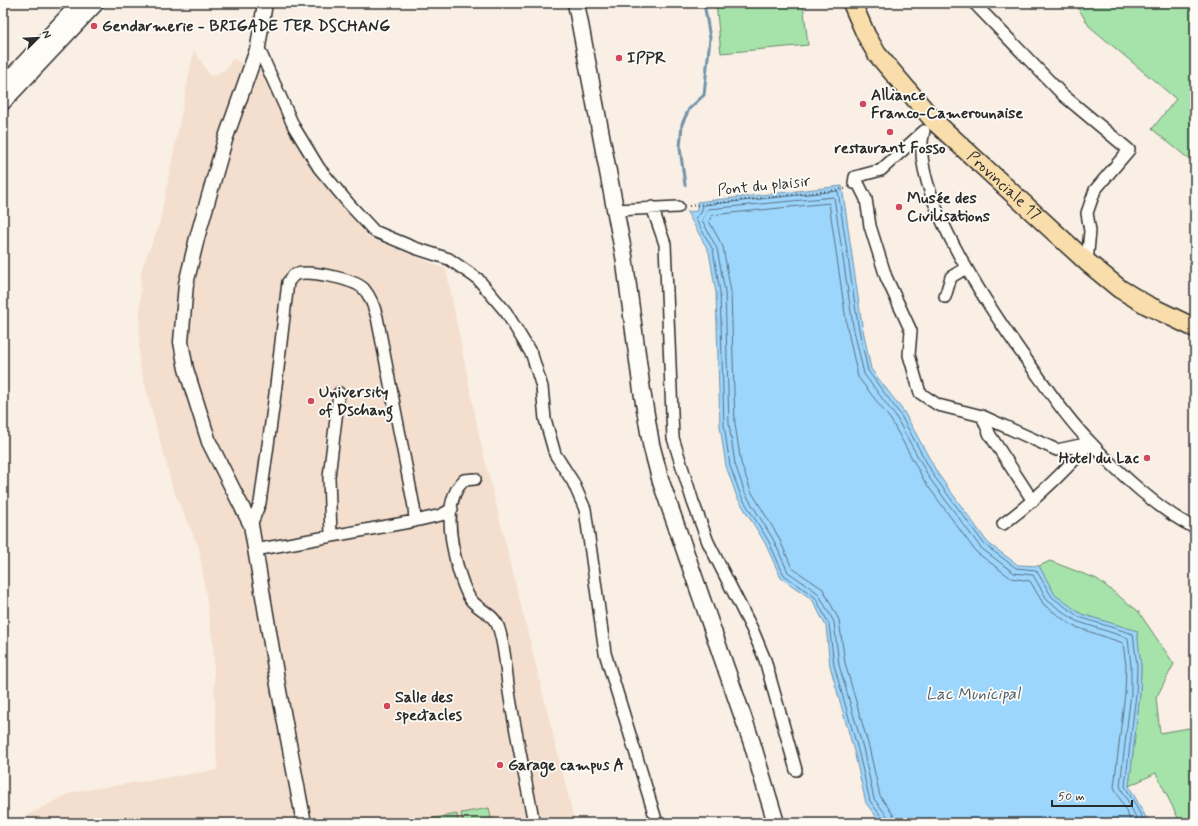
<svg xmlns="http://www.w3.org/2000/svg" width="1198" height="826" font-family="Mynerve,sans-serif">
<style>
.built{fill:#f4dfce}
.green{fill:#a5e3aa;stroke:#68876a}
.water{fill:#9dd6fd;stroke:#6f92a9}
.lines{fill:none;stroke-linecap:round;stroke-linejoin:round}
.shore{stroke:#596f7f;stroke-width:1}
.stream{stroke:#6f92a9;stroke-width:3}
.minor-casing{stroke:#2b2b2b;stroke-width:14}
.tertiary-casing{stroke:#2b2b2b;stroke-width:17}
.secondary-casing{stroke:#2b2b2b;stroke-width:19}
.primary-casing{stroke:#2b2b2b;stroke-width:21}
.path{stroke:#2b2b2b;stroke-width:2;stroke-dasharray:1 3;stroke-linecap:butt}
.minor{stroke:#fdfcf7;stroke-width:11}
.tertiary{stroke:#fdfcf7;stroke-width:14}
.secondary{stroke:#fdfcf7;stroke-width:16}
.primary{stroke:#f9deab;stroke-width:18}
.poi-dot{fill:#d1495b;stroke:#fdfcf7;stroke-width:1.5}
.labels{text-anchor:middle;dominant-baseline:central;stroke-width:3.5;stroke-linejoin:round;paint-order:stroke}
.poi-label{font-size:16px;font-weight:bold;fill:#2b2b2b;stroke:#fdfcf7;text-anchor:start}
.street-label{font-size:16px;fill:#2b2b2b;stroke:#fdfcf7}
.water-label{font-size:17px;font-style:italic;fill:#4d5e6a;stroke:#fdfcf7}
</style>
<rect width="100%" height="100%" fill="#f9efe4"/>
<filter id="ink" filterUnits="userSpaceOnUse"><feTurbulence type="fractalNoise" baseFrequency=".025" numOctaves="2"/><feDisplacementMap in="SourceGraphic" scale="8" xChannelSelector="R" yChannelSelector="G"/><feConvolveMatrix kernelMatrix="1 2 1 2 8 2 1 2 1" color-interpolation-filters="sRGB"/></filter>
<g filter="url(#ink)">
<path class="built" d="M194 50 211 77 228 68 232 59 264 72 292 134 316 173 368 237 446 269 480 440 575 823H12L73 792 217 770 213 643 199 548 173 489 139 363 141 271 159 225Z"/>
<path class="green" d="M716 3H803L808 45 721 53Z
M1075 3H1195V164L1152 129 1176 99 1089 26Z
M1050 561 1097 579 1138 611 1174 664 1156 698 1160 733 1195 727V823H1186L1179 820 1156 773 1129 786 1140 694 1141 666 1137 631 1081 614 1055 595 1039 566Z
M489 808 492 823H463L461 813Z
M457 814 458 823H430L429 819Z"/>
<path class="water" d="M842 186 862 325 871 369 904 412 938 474 988 543 1018 565 1039 566 1055 595 1081 614 1137 631 1141 666 1140 694 1129 786 1149 823H881L866 803 854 751 830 666 826 626 812 599 781 578 765 543 737 497 726 466 720 426 716 293 709 252 687 212 697 211V202Z"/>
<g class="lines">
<path class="shore" d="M884 823 883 819 870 801 858 750 834 665 829 624 815 597 784 575 769 542 741 496 730 466 724 425 720 292 713 250 695 218 701 213 703 205 838 191 858 325 868 371 900 414 934 476 985 545 1016 568 1036 570 1052 597 1079 617 1133 634 1137 666 1136 694 1125 786 1145 823
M889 823 888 817 874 799 863 748 839 665 834 622 818 593 788 572 773 539 745 493 735 464 729 424 725 292 717 249 702 220 708 209 834 197 853 326 864 374 896 417 930 479 981 548 1014 573 1033 575 1048 601 1076 621 1128 638 1131 666V693L1120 786 1139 823
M895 823 893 814 880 796 869 747 845 663 839 620 823 589 792 568 778 536 751 491 741 463 735 424 731 292 723 247 709 221 712 215 829 203 847 327 858 377 891 420 925 482 976 552 1011 578 1030 581 1044 605 1073 626 1123 643 1126 666 1125 693 1114 787 1132 823"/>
<path class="stream" d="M685 185 680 148 682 124 689 109 704 95 710 38 704 3"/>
<defs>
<path id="minor" d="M974 3 1063 95 1129 150 1095 190 1087 213 1090 231 1087 262
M258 47 294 127 319 168 349 204 374 231 415 248 449 259 478 279 506 312 532 355 542 387 545 419 555 454 573 482 585 509 605 653 657 823
M924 131C906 191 1000 324 1036 373 1053 397 1071 423 1092 444 1119 473 1160 511 1195 528
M855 177 866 199 870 226 886 277 911 331 909 355 920 393 938 405 982 416 990 435 1033 501
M854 183 855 177 881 170 924 131
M652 207 665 244 673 438 693 502 708 542 753 631 765 660 796 770
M616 210 678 207
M945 297 951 277 966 268
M982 416 1057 450 1090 443C1063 473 1036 500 1003 524
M475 479 464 480C442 501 451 545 459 572 462 581 465 592 471 600 480 611 495 614 499 629 506 651 506 676 510 698 517 740 526 782 534 823
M251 525 260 503 275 394 288 282C290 280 292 277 294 275 307 269 354 279 364 289 371 297 374 307 377 317L414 507 415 521
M331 535 329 477 339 393
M255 550 415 521 441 515 452 509"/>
<path id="tertiary" d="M265 3 258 47 225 140 197 238 186 284 181 342 186 369 209 442 251 525 279 691 304 823
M3 85 79 3
M3 103 97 3"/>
<path id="secondary" d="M576 3 624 256 642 391 651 444 661 482 752 743 776 823"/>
<g id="primary">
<path id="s1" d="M852 3 866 35 877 54 934 121 1087 262 1120 289 1147 305 1195 328"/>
</g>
</defs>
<use href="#minor" class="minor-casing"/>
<use href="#tertiary" class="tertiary-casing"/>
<use href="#secondary" class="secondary-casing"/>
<use href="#primary" class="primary-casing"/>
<path class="path" d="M689 206 845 189"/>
<use href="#minor" class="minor"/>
<use href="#tertiary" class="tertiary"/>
<use href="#secondary" class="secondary"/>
<use href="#primary" class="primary"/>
</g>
</g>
<g class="poi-dot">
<circle cx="94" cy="26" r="4"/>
<circle cx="619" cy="58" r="4"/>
<circle cx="863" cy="104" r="4"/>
<circle cx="890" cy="132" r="4"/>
<circle cx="899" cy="207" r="4"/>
<circle cx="311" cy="401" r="4"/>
<circle cx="1147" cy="458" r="4"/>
<circle cx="387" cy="706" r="4"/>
<circle cx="500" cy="765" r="4"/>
</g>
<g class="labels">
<g class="poi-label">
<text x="102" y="26">Gendarmerie - BRIGADE TER DSCHANG</text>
<text x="627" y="58">IPPR</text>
<text x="871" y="95">Alliance<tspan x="871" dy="18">Franco-Camerounaise</tspan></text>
<text x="890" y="148" text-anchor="middle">restaurant Fosso</text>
<text x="907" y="198">Musée des<tspan x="907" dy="18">Civilisations</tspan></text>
<text x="319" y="392">University<tspan x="319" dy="18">of Dschang</tspan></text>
<text x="1139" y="458" text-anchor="end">Hotel du Lac</text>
<text x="395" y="697">Salle des<tspan x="395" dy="18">spectacles</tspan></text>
<text x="508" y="765">Garage campus A</text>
</g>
<g class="street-label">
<text stroke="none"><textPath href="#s1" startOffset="240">Provinciale 17</textPath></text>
<text transform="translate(764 186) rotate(-6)">Pont du plaisir</text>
</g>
<g class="water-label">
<text x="973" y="694">Lac Municipal</text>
</g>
</g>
<rect width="1198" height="826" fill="none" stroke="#fdfcf7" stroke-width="16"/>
<rect x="8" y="8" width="1182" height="810" fill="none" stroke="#2b2b2b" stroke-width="1.5" filter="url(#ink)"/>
<g transform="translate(38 38) rotate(66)" stroke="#fdfcf7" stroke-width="3" paint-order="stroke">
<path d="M0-3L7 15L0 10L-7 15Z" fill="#2b2b2b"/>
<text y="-6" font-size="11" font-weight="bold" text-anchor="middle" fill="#2b2b2b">N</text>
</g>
<path d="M1052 800v6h80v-6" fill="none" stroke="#2b2b2b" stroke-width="2"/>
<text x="1058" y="800" font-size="12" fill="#2b2b2b" stroke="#fdfcf7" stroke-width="3" paint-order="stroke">50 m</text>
</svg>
